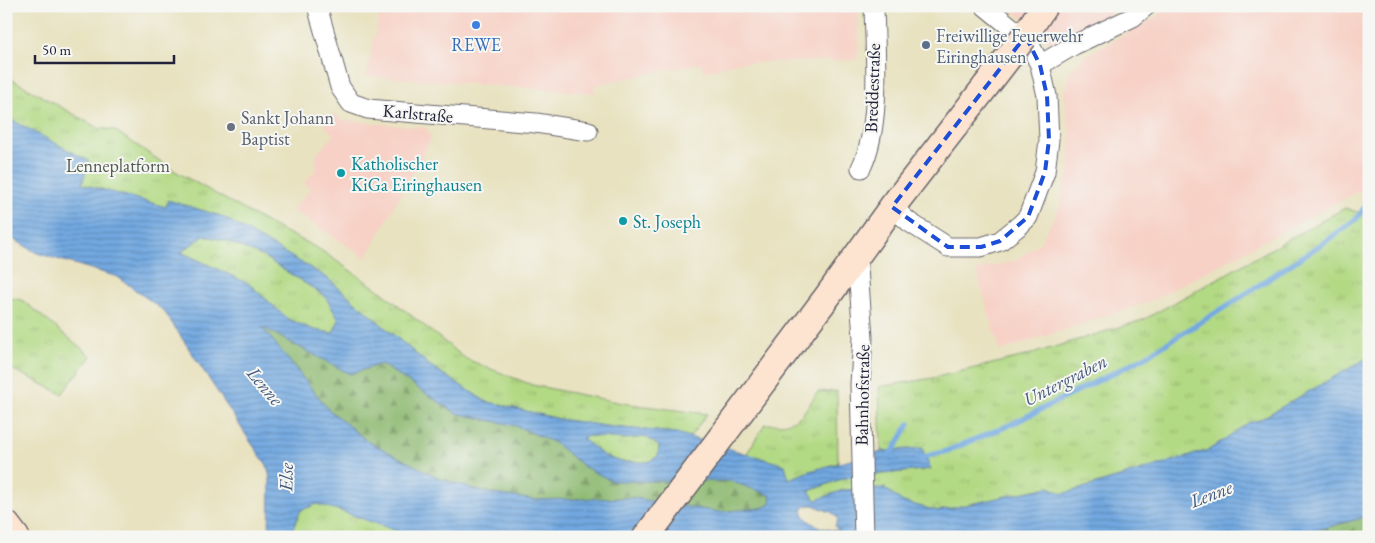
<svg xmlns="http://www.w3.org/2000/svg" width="1375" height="543" font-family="'EB Garamond',serif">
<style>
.built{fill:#f7d1c6}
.grass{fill:url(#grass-tufts);stroke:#6a7e5f}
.forest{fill:url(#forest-firs);stroke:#586e56}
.water{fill:url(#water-rules);stroke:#4a658e;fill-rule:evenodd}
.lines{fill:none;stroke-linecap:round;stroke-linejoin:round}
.stream{stroke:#72a8e0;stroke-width:5.5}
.street-casing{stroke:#67656a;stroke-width:21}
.secondary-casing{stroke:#67656a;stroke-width:29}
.street{stroke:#fff;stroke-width:19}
.secondary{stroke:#fde4d1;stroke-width:26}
.secondary-bridge-casing{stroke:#67656a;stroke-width:29;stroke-linecap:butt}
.secondary-bridge{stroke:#fde4d1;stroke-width:26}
.marked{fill:none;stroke:#1d4ed8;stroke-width:4;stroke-dasharray:10 6;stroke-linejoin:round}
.shop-dot{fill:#3f7fe0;stroke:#f6f6f2;stroke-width:2}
.service-dot{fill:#5c6f8a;stroke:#f6f6f2;stroke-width:2}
.worship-dot{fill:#6b7280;stroke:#f6f6f2;stroke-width:2}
.culture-dot{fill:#0f9aa8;stroke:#f6f6f2;stroke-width:2}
.labels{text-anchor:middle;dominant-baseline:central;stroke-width:4;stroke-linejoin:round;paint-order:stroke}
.service-label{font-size:18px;fill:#4e5e75;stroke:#f6f6f2;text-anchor:start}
.shop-label{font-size:18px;fill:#366cbe;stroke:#f6f6f2}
.street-label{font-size:18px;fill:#22223b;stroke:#f6f6f2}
.worship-label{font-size:18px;fill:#5b616d;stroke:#f6f6f2;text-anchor:start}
.culture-label{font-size:18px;fill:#0d838f;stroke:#f6f6f2;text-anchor:start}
.park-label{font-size:18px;fill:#4d5951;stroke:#f6f6f2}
.water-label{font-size:19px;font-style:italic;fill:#42587d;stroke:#f6f6f2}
</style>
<defs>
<pattern id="grass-tufts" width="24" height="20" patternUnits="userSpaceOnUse" patternTransform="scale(1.25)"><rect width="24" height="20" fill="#b2d983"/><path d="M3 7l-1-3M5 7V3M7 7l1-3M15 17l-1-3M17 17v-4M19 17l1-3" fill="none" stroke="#99ba72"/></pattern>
<pattern id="forest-firs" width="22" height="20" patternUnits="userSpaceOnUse" patternTransform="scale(1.25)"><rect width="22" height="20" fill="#8db971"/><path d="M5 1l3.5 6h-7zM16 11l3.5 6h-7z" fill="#73965e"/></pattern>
<pattern id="water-rules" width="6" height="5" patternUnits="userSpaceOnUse" patternTransform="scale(1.25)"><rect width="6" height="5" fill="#72a8e0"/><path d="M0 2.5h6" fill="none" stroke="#5d88b7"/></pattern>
</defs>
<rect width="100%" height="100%" fill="#f6f6f2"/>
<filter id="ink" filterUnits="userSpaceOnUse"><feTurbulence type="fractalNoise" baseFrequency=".02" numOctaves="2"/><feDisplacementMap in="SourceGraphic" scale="10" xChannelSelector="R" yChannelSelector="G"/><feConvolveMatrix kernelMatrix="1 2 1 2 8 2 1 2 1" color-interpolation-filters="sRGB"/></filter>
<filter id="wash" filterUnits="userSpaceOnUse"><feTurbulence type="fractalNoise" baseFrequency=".0096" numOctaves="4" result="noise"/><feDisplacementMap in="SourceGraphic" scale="20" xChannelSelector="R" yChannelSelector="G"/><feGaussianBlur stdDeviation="1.12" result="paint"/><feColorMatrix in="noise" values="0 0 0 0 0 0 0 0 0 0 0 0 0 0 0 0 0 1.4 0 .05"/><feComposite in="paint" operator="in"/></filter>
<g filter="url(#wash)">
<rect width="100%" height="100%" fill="#e8e2c0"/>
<path class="built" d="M381 6H858L859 50 856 60 735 63 704 72 701 63 594 85 595 93 366 76Z
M1008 6H1124L1051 45Z
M1170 6H1369V195L1359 191 1149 302 1000 351 976 270 1015 261 1041 242 1060 206 1070 167V133L1064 93 1071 70 1086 55 1153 19Z
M334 114 342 120 427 128 431 139 366 258 292 210 311 189 304 183 315 171 317 154 334 135 324 125 326 117Z"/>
<path class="grass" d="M6 76 98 128 114 130 175 171 271 225 319 249 383 293 466 359 532 385 622 403 707 414 690 437 676 433 612 427 559 419 485 401 429 365 326 277 221 216 168 201 166 207 82 184 89 161 6 117Z
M1345 208 1369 216V357L1259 420 1248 423 1209 450 1063 494 1049 487 938 511 903 502 884 488 843 490 816 501 809 491 844 478 930 469 922 448 881 451 879 387 933 378 1025 356 1143 320Z
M204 236 225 240 264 257 325 296 339 320 333 333 314 330 288 319 249 284 181 252Z
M11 298 22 300 91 356 62 394 6 366V301Z
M837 391 838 463 810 471 789 479 747 453 765 424C782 425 796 424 806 409 811 404 813 397 818 392Z
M589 436 623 439 646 437 659 446V456L648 462H622L604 456 582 438Z
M317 504 338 510 414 537H294L292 531 301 509Z"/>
<path class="forest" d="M261 326 350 374 381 364 456 413 517 426 555 443 583 466 612 481 730 480 771 495V504L762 508 719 512 633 498 534 500 487 493 441 479 367 441 328 409Z
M1369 516V537H1291Z"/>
<path class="water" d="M6 117 89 161 82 184 166 207 168 200 221 216 326 277 429 365 485 401 559 419 612 427 676 433 785 465 789 479 810 471 881 452 922 448 931 469 844 478 809 491 816 500 843 490 884 488 903 502 938 511 1049 487 1063 494 1209 450 1248 423 1259 420 1369 357V516L1291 537H414L338 510 317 504 301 510 292 531 294 537H269L270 478 267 465 252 444 164 311 118 277 37 253 6 235ZM204 236 225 240 264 257 325 296 339 320 333 333 314 330 288 319 249 284 181 252ZM262 327 350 374 381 364 456 413 517 426 555 443 583 466 612 481H730L770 495 771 504 762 508 719 512 633 498 534 500 487 493 441 479 367 441 328 409ZM589 436 623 439 646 437 659 446 658 456 648 462H622L604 456 582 438ZM813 505 833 513 838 519 835 526 839 531C824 529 808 526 802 511L805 506Z"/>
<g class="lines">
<path class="stream" d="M890 453 894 450 909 424
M920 458 947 451 1012 424 1143 358 1238 299 1332 237 1356 219 1369 202"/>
</g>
</g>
<g filter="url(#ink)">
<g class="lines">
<defs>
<path id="street" d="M317 6 340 87 351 103 368 109 536 123 588 131
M1040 65 1074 45 1133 17 1146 6
M861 168C882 125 875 54 874 6
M892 207 909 222 948 247H981L1000 241 1020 225 1028 217 1045 172 1049 140 1047 96 1040 65 1028 41 985 6
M857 254 863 338 860 384 864 537"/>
<path id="secondary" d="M1024 37 1044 6
M6 524 16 537
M646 537 827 297 892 207 986 86"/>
</defs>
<use href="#street" class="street-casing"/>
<use href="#secondary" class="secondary-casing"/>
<use href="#street" class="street"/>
<use href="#secondary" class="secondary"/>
<defs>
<path id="secondary-bridge" d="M986 86 1024 37"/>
</defs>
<use href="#secondary-bridge" class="secondary-bridge-casing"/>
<use href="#secondary-bridge" class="secondary-bridge"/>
</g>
</g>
<path class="marked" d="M1024 38 1028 41 1040 65 1047 96 1049 140 1045 172 1028 217 1000 241 981 247H948L892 207Z"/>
<circle class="shop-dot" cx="476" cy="25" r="5"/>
<circle class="service-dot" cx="926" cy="45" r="5"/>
<circle class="worship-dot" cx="231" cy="127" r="5"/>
<g class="culture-dot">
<circle cx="341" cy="173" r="5"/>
<circle cx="623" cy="221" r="5"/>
</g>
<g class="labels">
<g class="service-label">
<text x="936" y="35">Freiwillige Feuerwehr<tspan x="936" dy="21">Eiringhausen</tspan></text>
</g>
<g class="shop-label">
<text x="476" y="44">REWE</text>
</g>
<g class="street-label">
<text transform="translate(872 88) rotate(-88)">Breddestraße</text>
<text transform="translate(418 113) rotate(5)">Karlstraße</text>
<text transform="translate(862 395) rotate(-89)">Bahnhofstraße</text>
</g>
<g class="worship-label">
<text x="241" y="117">Sankt Johann<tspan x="241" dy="21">Baptist</tspan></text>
</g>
<g class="culture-label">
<text x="351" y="163">Katholischer<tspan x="351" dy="21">KiGa Eiringhausen</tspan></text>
<text x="633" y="221">St. Joseph</text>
</g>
<g class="park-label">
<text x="118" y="165">Lenneplatform</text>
</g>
<g class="water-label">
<text transform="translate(1065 380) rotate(-27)">Untergraben</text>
<text transform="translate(265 386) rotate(50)">Lenne</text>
<text transform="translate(286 477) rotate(-89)">Else</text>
<text transform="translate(1211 494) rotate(-21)">Lenne</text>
</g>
</g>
<rect width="1375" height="543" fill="none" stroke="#f6f6f2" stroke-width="25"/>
<path d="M35 55v8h139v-8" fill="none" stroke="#22223b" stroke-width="2.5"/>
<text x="42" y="55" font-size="15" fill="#22223b" stroke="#f6f6f2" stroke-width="4" paint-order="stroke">50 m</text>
</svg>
